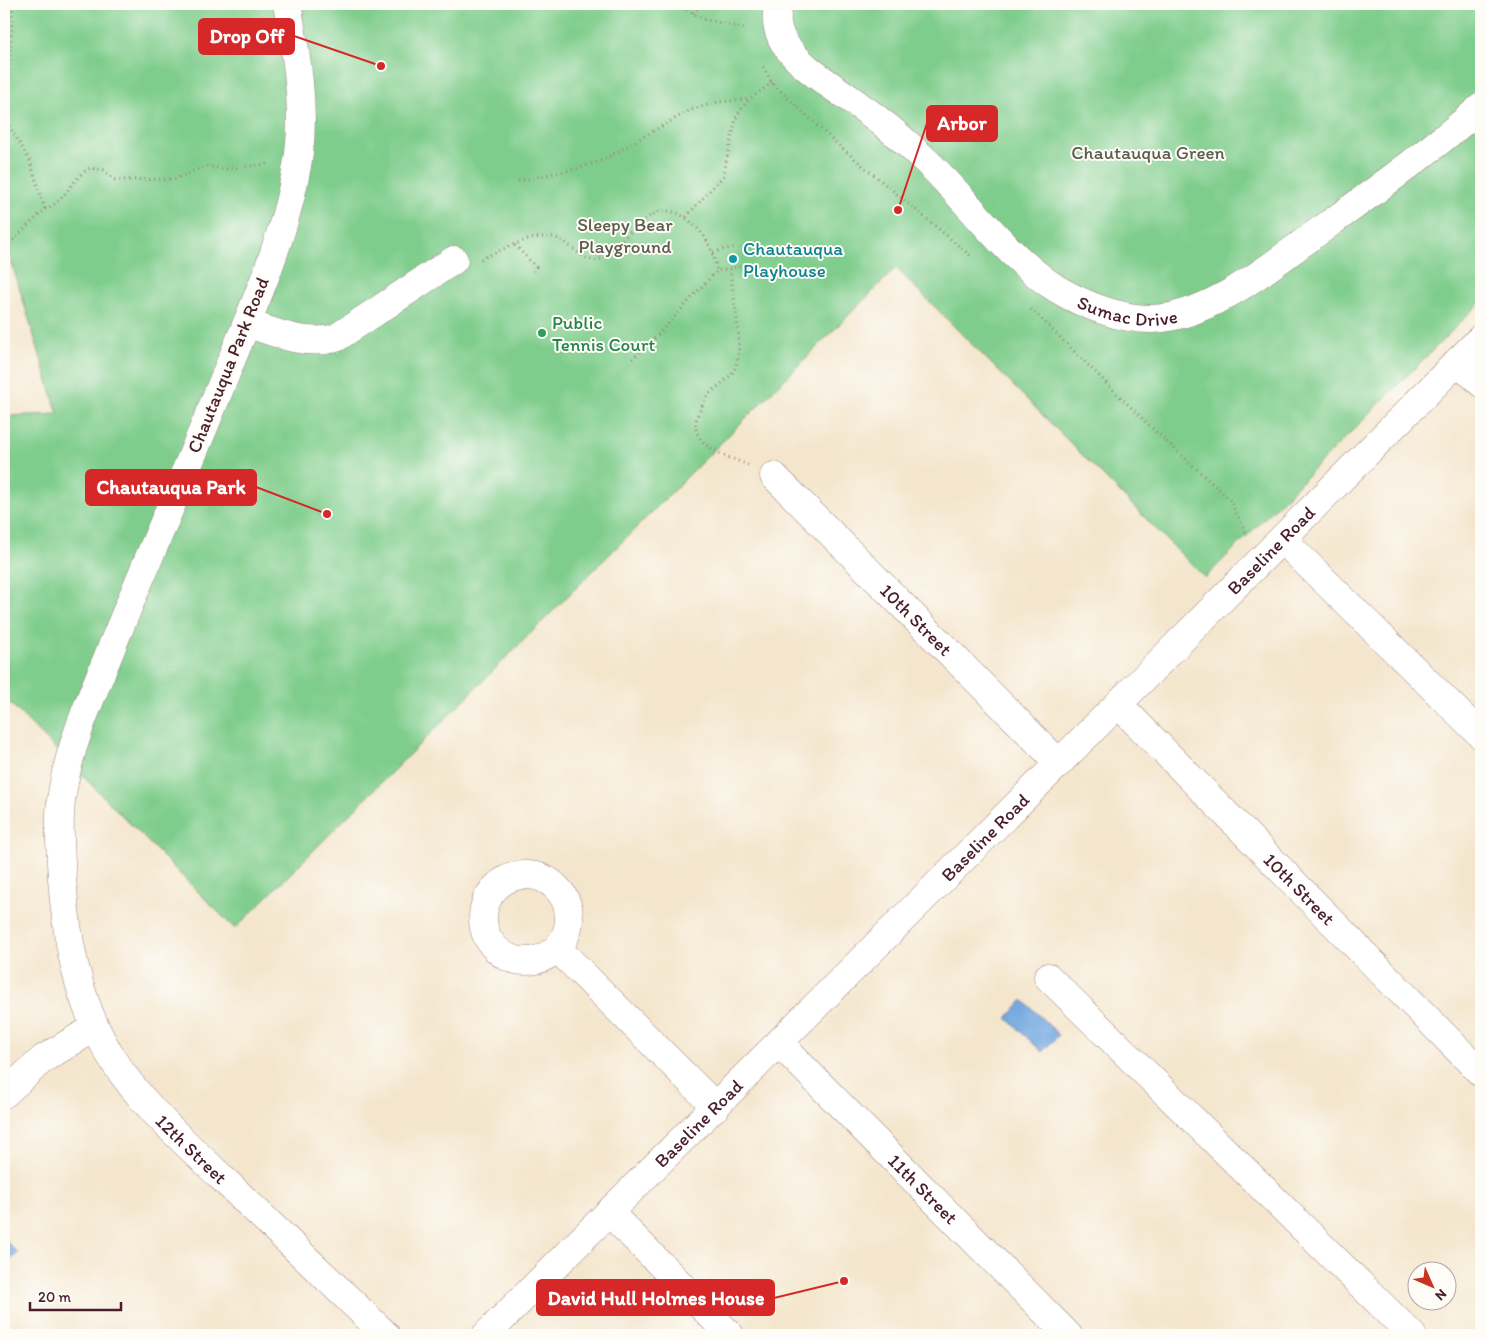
<svg xmlns="http://www.w3.org/2000/svg" width="1485" height="1339" font-family="Itim,sans-serif">
<style>
.green{fill:#7fcd8c;stroke:#64765c}
.water{fill:#72a8e0;stroke:#5e6486}
.lines{fill:none;stroke-linecap:round;stroke-linejoin:round}
.minor-casing{stroke:#9f827c;stroke-width:29}
.path{stroke:#9f827c;stroke-width:3;stroke-dasharray:1 4;stroke-linecap:butt}
.minor{stroke:#fff;stroke-width:28}
.culture-dot{fill:#0f9aa8;stroke:#fdfcf7;stroke-width:2}
.leisure-dot{fill:#2e9e5b;stroke:#fdfcf7;stroke-width:2}
.labels{text-anchor:middle;dominant-baseline:central;stroke-width:4;stroke-linejoin:round;paint-order:stroke}
.park-label{font-size:19px;fill:#5d5c4d;stroke:#fdfcf7}
.culture-label{font-size:19px;fill:#0d838f;stroke:#fdfcf7;text-anchor:start}
.street-label{font-size:19px;fill:#4a1f2b;stroke:#fdfcf7}
.leisure-label{font-size:19px;fill:#27864d;stroke:#fdfcf7;text-anchor:start}
.leader{fill:none;stroke:#d62828;stroke-width:2}
.callout-dot{fill:#d62828;stroke:#fdfcf7;stroke-width:2}
.callout{fill:#d62828;stroke:#d62828;stroke-width:2}
.callout-label{font-size:20px;text-anchor:middle;font-weight:bold;fill:#fff}
</style>
<rect width="100%" height="100%" fill="#fdfcf7"/>
<filter id="ink" filterUnits="userSpaceOnUse"><feTurbulence type="fractalNoise" baseFrequency=".02" numOctaves="2"/><feDisplacementMap in="SourceGraphic" scale="10" xChannelSelector="R" yChannelSelector="G"/><feConvolveMatrix kernelMatrix="1 2 1 2 8 2 1 2 1" color-interpolation-filters="sRGB"/></filter>
<filter id="wash" filterUnits="userSpaceOnUse"><feTurbulence type="fractalNoise" baseFrequency=".0096" numOctaves="4" result="noise"/><feDisplacementMap in="SourceGraphic" scale="20" xChannelSelector="R" yChannelSelector="G"/><feGaussianBlur stdDeviation="1.12" result="paint"/><feColorMatrix in="noise" values="0 0 0 0 0 0 0 0 0 0 0 0 0 0 0 0 0 1.4 0 .05"/><feComposite in="paint" operator="in"/></filter>
<g filter="url(#wash)">
<rect width="100%" height="100%" fill="#f4e6cd"/>
<path class="green" d="M4 4H1481V302L1205 578 896 268 235 929 4 697V416L58 414 4 238Z"/>
<path class="water" d="M1023 1000 1059 1035 1042 1052 1007 1018Z
M4 1239 18 1253 4 1267Z"/>
</g>
<g filter="url(#ink)">
<g class="lines">
<defs>
<g id="minor">
<path id="s1" d="M287 4C296 52 305 104 299 153 289 225 259 294 231 361 194 454 153 546 115 639 96 687 72 736 63 788 58 813 60 837 61 863 65 933 76 1003 115 1063 144 1107 186 1143 223 1179 277 1231 332 1283 386 1335"/>
<path id="s2" d="M780 4C773 17 778 35 787 47 805 71 833 86 857 104 880 120 903 139 924 159 969 201 1004 255 1057 289 1084 305 1119 319 1151 319 1211 318 1275 262 1322 229 1377 190 1430 151 1481 107"/>
<path d="M247 323C276 333 305 346 336 338L454 260"/>
<path d="M1458 361 1481 383"/>
<path id="s3" d="M774 476 1059 763"/>
<path d="M1282 539 1481 735"/>
<path id="s4" d="M1118 704 1481 1073"/>
<circle cx="526" cy="918" r="43"/>
<path d="M558 949 716 1107"/>
<path d="M1048 977 1412 1335"/>
<path id="s5" d="M779 1043 1068 1335"/>
<path d="M4 1094 43 1059 94 1028"/>
<path d="M609 1212 730 1335"/>
<path id="s6" d="M486 1335 1118 704 1481 338"/>
</g>
</defs>
<use href="#minor" class="minor-casing"/>
<path class="path" d="M678 4 703 19 747 29
M693 13 703 4
M763 67 772 83 837 144 971 256
M4 105 8 85 13 4
M4 117 30 161 45 209 4 249
M518 181 576 169 603 160 690 110 718 102 749 99
M45 209C65 203 71 178 90 168L104 170 114 180 175 179 205 166 223 169 267 164
M686 217 723 176 736 118 742 108 750 99 773 82
M515 245 536 267 533 271
M713 252 735 247
M481 259C502 250 528 235 552 237 569 239 582 264 599 260 626 245 651 191 687 219 706 233 712 248 717 271L743 266
M730 269C732 293 745 347 735 368 731 378 716 387 708 395 704 400 702 407 699 412 684 445 725 455 748 465
M1031 309 1151 427 1229 499 1246 532
M632 359C665 331 687 301 717 271"/>
<use href="#minor" class="minor"/>
</g>
</g>
<circle class="culture-dot" cx="733" cy="259" r="5"/>
<circle class="leisure-dot" cx="542" cy="333" r="5"/>
<g class="labels">
<g class="park-label">
<text x="1148" y="152">Chautauqua Green</text>
<text x="625" y="224">Sleepy Bear<tspan x="625" dy="22">Playground</tspan></text>
</g>
<g class="culture-label">
<text x="743" y="248">Chautauqua<tspan x="743" dy="22">Playhouse</tspan></text>
</g>
<g class="street-label">
<text stroke="none"><textPath href="#s2" startOffset="485">Sumac Drive</textPath></text>
<text transform="translate(228 365) rotate(-68)">Chautauqua Park Road</text>
<text stroke="none"><textPath href="#s6" startOffset="1110">Baseline Road</textPath></text>
<text stroke="none"><textPath href="#s3" startOffset="202">10th Street</textPath></text>
<text stroke="none"><textPath href="#s6" startOffset="705">Baseline Road</textPath></text>
<text stroke="none"><textPath href="#s4" startOffset="259">10th Street</textPath></text>
<text stroke="none"><textPath href="#s6" startOffset="300">Baseline Road</textPath></text>
<text stroke="none"><textPath href="#s1" startOffset="1229">12th Street</textPath></text>
<text stroke="none"><textPath href="#s5" startOffset="205">11th Street</textPath></text>
</g>
<g class="leisure-label">
<text x="552" y="322">Public<tspan x="552" dy="22">Tennis Court</tspan></text>
</g>
</g>
<path class="leader" d="M381 66L294 36M898 210L927 123M327 514L256 487M844 1281L774 1298"/>
<g class="callout-dot">
<circle cx="381" cy="66" r="5"/>
<circle cx="898" cy="210" r="5"/>
<circle cx="327" cy="514" r="5"/>
<circle cx="844" cy="1281" r="5"/>
</g>
<g class="callout">
<rect x="199" y="19" width="95" height="35" rx="5"/>
<rect x="927" y="106" width="70" height="35" rx="5"/>
<rect x="86" y="470" width="170" height="35" rx="5"/>
<rect x="537" y="1280" width="237" height="35" rx="5"/>
</g>
<g class="callout-label">
<text x="247" y="43">Drop Off</text>
<text x="962" y="130">Arbor</text>
<text x="171" y="494">Chautauqua Park</text>
<text x="656" y="1305">David Hull Holmes House</text>
</g>
<rect width="1485" height="1339" fill="none" stroke="#fdfcf7" stroke-width="20"/>
<g transform="translate(1432 1286) rotate(135)"><circle r="24" fill="#fdfcf7" stroke="#b5a4a5"/>
<path d="M0-4L9 19L0 12L-9 19Z" fill="#c8321e"/>
<text y="-8" font-size="14" font-weight="bold" text-anchor="middle" fill="#4a1f2b">N</text>
</g>
<path d="M30 1302v8h91v-8" fill="none" stroke="#4a1f2b" stroke-width="2.5"/>
<text x="38" y="1302" font-size="15" fill="#4a1f2b" stroke="#fdfcf7" stroke-width="4" paint-order="stroke">20 m</text>
</svg>
